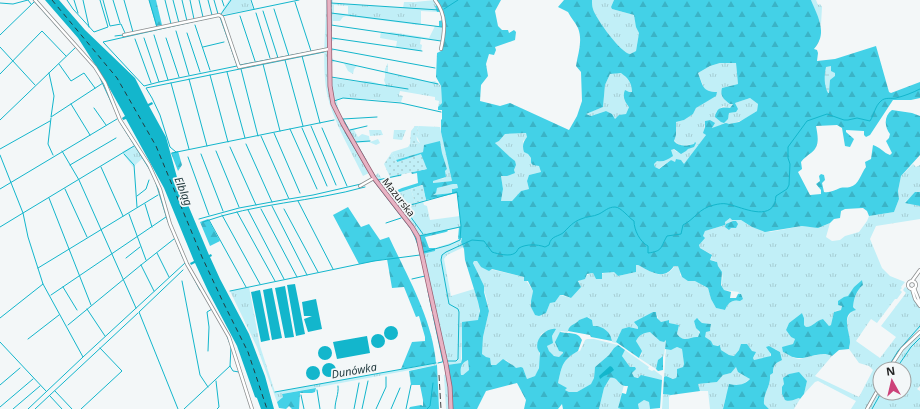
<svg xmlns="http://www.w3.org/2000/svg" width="920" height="409" font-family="'Noto Sans',sans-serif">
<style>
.grass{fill:url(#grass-tufts);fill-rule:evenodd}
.forest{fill:url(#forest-firs);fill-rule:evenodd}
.wetland{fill:url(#wetland-marsh)}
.garden{fill:url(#garden-dots)}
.water{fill:#13b6cc}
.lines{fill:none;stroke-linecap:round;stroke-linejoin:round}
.stream{stroke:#13b6cc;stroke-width:1}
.ferry{stroke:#243c40;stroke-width:1;stroke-dasharray:5 4;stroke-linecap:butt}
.minor-casing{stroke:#8b8e8f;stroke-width:4}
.major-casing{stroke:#996072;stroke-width:5}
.minor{stroke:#fff;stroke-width:2.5}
.major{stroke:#e8b3c4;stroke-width:3.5}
.rail{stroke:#414343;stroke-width:1;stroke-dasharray:6 3;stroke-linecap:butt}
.labels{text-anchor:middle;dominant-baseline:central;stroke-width:3.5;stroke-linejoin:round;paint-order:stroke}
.street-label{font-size:10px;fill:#212222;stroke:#f3f7f8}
.water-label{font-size:11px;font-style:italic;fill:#243c40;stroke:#f3f7f8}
</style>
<defs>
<pattern id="grass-tufts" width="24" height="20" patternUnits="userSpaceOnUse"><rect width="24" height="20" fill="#c1eff7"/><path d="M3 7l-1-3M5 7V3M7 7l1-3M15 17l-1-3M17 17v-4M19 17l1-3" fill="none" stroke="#a6cdd3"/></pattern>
<pattern id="forest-firs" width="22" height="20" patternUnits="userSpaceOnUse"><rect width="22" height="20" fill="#43d1e7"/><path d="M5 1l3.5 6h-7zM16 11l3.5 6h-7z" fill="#3ab3c6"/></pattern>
<pattern id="wetland-marsh" width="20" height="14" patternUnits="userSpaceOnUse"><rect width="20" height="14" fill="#c1eff7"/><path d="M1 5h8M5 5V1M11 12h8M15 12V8" fill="none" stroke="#a6cdd3"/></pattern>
<pattern id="garden-dots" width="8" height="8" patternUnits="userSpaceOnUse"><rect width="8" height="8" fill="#c1eff7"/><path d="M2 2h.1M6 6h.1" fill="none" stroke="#a6cdd3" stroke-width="1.8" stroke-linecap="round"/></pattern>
</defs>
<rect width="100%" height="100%" fill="#f3f7f8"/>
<path class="grass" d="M229 0H250L253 9 222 15V11Z
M326 0H328L330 94 369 173 363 176C352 153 334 122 328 98 321 70 326 29 326 0Z
M330 0H333V3L403 8 404 2H415L435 0 439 5 437 12 421 11V24L419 25 346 16 343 17 340 21H333V25H330ZM334 5 348 6V14L334 13Z
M592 0H614L611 7 612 9 634 15 637 27 639 33 636 51 630 54C621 53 596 19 593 9 592 6 592 3 592 0Z
M811 0H816L818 5 820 4 822 7 821 25Z
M435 26 442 27 443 41 421 38 420 44 422 45 421 51 396 47 397 41 380 38 381 32 386 33 391 32 429 38Z
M330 38 351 41 337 39 332 41V49L335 50 332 51V58L335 61 332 63V78L359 82C368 78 377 84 386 86L384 80 385 77V69L388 63V73L410 78 412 77 429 82 435 81 441 86 442 103 438 107 439 101 435 100V97L400 91 399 95 403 96 401 102 366 99V100L343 98 337 100C337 110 343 119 348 128L350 129 357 128V129L354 130 358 137 362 134 369 136 370 142 378 139 380 143 376 145 369 142 356 143 375 176 378 173 382 179 401 174V176L381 180 392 194 411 189 415 203 423 201 424 205 427 206 430 220 460 216 461 226 458 228 418 236 374 176 336 110 332 94Z
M344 63 357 66 354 69 353 74 348 71Z
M720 63H736L738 84 722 88 733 103 730 108 723 106 716 112 720 121 729 116V113L736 112 735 103 750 98 758 104 757 111C750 115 744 120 737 122 728 125 722 124 712 129L714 123 710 120 705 121 704 133 706 135 684 165 682 161 676 159 675 163 671 160 658 169 655 167 654 164C659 158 667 152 673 149L677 152 688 149 694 144C686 145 679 147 674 140L676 135V122L684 120 693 114 696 108 716 95 705 90 698 73 710 66Z
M621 72 631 83 633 92H629V107L626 114 615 119 606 111 591 116 585 114 603 107 605 85 610 74Z
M419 126 440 127 452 181 433 183 432 181 445 178V171L447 169 442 153 441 145H424L423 152 396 160 392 152 408 147 410 144 420 143 416 135 419 134 417 129Z
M369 130H381L383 135 370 136Z
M394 130H406L402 140 393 139Z
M526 133 528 137 523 141V148L531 158V163L539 166 541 172 529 175 527 181 529 189 521 191 512 201H501L503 189 501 176 514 170 516 165 495 143 499 141 505 134Z
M135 145 144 157 133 167 122 152Z
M913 164 916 167 920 165V192L915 193 905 202 920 206V219L876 226 870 239 882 268 890 276 905 282 901 287 902 288 900 290 902 292 897 299H895L877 323 871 319 856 341 880 358 896 337 881 326 906 293 903 290 905 287 911 290 915 300 920 308V328L903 347 888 369H880V384L866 409H851L856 401 818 381 815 382 804 394 807 381C799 372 801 372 789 374 781 385 776 408 799 398L800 399 794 409H769L764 404C763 393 771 387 770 375L773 373C773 366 776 362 782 359L780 352 775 349 770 352 771 357 754 360 753 358 755 355 739 350 734 356 729 355 721 350V346L713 345 704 337 706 332 711 329V324L702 323 699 319 694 321 700 335 698 337C690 336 685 344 677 334L679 325 668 323 669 320 661 322 659 321 656 312H653L636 325 638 327V329L629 327 622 333 616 343 612 342V338L593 326 592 320 588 317 579 320 577 323 569 327 568 332 561 331C557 338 558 343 559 351L563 352V353L559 357C552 356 549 353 547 346L553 341 552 336 554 333 545 332 541 334 537 346C542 357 541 366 535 376L527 379 523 368H516L506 360 496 365H491L482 354 483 337 489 311 486 296 473 262 474 261H477L481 267 524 277 533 291C531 301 531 306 535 315L546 313 550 303 560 295 571 298C576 286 579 276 593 273L596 279C602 273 606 271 614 272L618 276 636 272V265H638C651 272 666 282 675 265L679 266 681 271 680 275C687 282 688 278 696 281 700 282 704 286 708 288L711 299 716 308 725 310C728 303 732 299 740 301L741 294H738L739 292 724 290C719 284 724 280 722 274 721 270 717 266 716 261L710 260 712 257 711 254 700 248 699 245 705 231 725 225V222L730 218 732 220H741L752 227 770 232 802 226 812 227 823 226 830 223 826 237 832 241 840 240 845 236 859 232 867 221 869 216 894 212 899 199 898 191 901 176ZM862 280 863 285C856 291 854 298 853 307L855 308C839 324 852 331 849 349L859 363 869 366 873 370 859 397 815 376 832 356 826 353 799 359 794 358 786 353 790 345 793 344 795 339 791 337 786 330 789 323 802 313 804 318V325L806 327C813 327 816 320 823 319L829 326 832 325 835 311 841 310 842 306 841 304 846 297 851 294 854 287Z
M453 184H457L458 188H453L452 193 433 195 437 188Z
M462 237 461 242 464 247 447 255 444 259 451 296 474 289C477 299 481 309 479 320L462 334 461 363 447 365 423 254 435 251V248L454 242Z
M249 287 260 346 275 392 436 363 437 365 282 394 283 397 277 402 257 347 230 291Z
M650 332 666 339 664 356 660 358 656 369 639 358 642 354 636 341C639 335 643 333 650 332Z
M920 334V386L917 389 920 391V409H868L880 388V393H904V369H890L905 348Z
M587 339H594L618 345 614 348 609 355 595 367 594 378 592 384 577 392H569L565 390 566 388 558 383C561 369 564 354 580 351L585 340Z
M677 347 682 349 684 364 683 367 677 369V376L676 378 674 379 666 376 664 377 666 349 671 350Z
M625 350 649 367 648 369 652 371 654 370 662 376V380L634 377 632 373 635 367H630L622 356Z
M468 360 469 370 463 375H461C460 367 461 363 468 360Z
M736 367 750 379 726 396 723 409H710L708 391H700L698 384 717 382 723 375 731 373Z
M447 374 450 409H446L444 375Z
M610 378C616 377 620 382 624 385L618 408 621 409H599L604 388Z
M663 394 671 395 669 397V409H662Z
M644 400 649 402 650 409H639L638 404Z"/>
<path class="forest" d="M149 0H156L162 25 156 26Z
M435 0H501L495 11 498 26 502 30H508L509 33 514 30 516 32 515 40 495 47 496 50 494 55 489 54 486 64 488 76 481 85 480 101 500 106 510 103 569 130 577 116 582 101 581 72 576 66C578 53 583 41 578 28 575 22 571 18 568 12L558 7 564 0H592C592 3 592 6 593 9 596 19 621 53 630 54L636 51 639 33 636 27 634 15 612 9 611 7 614 0H811C818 17 828 33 814 49L817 50 818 53 817 61 835 59 876 46 889 92 891 93 920 82V98L911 100H893L870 135 866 137 864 135V131L846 130V132L854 139 850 147 845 146 842 128 837 125 816 126C818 137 820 146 811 153 807 156 804 158 801 162L802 169 798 172 810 195 821 194V190L816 184 820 181 819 176 821 174 824 175 825 180 822 183 824 192C830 193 835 190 840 188 843 187 847 188 850 187 859 185 861 173 866 167L865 162 871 159 873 145C880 147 884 153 890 155L892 153 886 141 889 138 890 134C884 126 884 116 892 110L912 113 920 116V155L901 176 898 191 899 199 894 212 869 216 867 211 863 208 845 209 841 211 840 218 834 219 830 223 818 228 802 226 765 232 752 227 741 220H732L730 218 725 222V225L705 231 703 236 705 238 699 245 700 248 712 255 710 260 717 262 718 266 722 272 721 285 724 290 731 292 730 298H736L738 294H741L743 299 740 301C732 299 728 303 725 310L716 308 711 299 708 288 695 281H688L682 277 678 266H674C664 281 651 272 638 265H636V272L618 276 614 272 602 273V279H596L593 273 587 274 585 279 578 281 581 287 571 298 563 295H560L555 302 550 303 546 313 539 316 535 315 531 307V301L533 291 528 281H524V277L492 269 489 271 481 267 477 261H474L473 263 484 286V292L489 311 483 337 482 354 486 357 490 358 491 365H496L503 359 514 366 516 368 521 367 523 368 527 379 535 376 539 368 540 353C531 343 545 327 556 329L552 336 553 343 547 346 549 351 554 356 559 357 563 353V352L559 351 555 342 560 332C568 334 578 331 582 340L578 351C562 360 562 366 558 383L567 388 565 390 569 392H577L591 384 594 378 595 367 609 355 614 348 618 345 625 350 622 356 630 367H635L636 369 632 373 634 377 638 378 641 375 662 380 660 408 650 409 649 402 644 400 638 404 639 409H621L618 408 622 393 626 394 628 386C626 386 624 386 622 385 617 382 617 377 610 378L604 388 599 409H563L562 404 558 409H524L526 400 517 383 486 391 477 409H452L447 365 461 363 462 359V322L478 320 480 311 478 302 465 260 464 249 461 242 462 238 458 239 459 227 461 226 457 193 426 200 422 185 394 194 391 193 402 188 418 183 417 173 412 174 411 172 427 169 397 162 396 160 423 152 424 145 440 141 442 153 447 169 445 171 446 177 433 181V183L452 181 441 132V120L442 119V110H438V107L442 103 441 86 436 77 437 53 441 51 444 36 442 27 439 26V21L443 20 442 12H437L435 6 438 5ZM720 63H736L738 84 722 88C720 96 723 99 730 104H733L730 108C722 107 717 107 715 117L721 122 724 123 728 119 729 113 736 112 738 109 735 103 750 98 758 104 757 111 739 122 729 124 726 123 712 128 715 123 710 120 705 121V127L703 133 706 135 684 164 681 160 676 159 675 162 671 160 659 169 655 167 654 164 657 161C664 162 667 160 673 156L671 150 674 149 681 154 686 151 688 149 694 147 696 143 695 142 694 144C687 146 679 147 674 141L676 135V122L684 120 693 114 696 108 716 96 717 92C702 92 703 85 698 73L710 66ZM621 73C628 78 632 83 632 92H629L625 90C622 97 625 102 629 107L626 114 619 115 615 119 612 114 606 111 591 116 586 114 603 107 605 85 610 74ZM526 133 527 137C523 142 522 146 524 152L528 154 531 158V163L533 165 539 166 541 172 529 175 527 181 529 189 521 191 512 201H501L503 189 501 176H507L515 173 514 170 516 165 515 161 510 157 495 143 499 141 505 134ZM453 184H457L458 188 452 189V193L433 195 436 193 437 188ZM468 360 469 370 463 375H461C460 368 461 363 468 360Z
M178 151 182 165 178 171 171 153Z
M915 192H920V206L905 203Z
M348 207 361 227 369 224 380 240 389 237C408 278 432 318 436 363L401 369 412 342 425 341V337L419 316 416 317 404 287 392 288 387 259 359 264 333 215Z
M208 219 220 241 210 246 200 222Z
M733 221H736L738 224 736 228H731L729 230 725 227 726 224Z
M447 230 448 231 446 232 425 237 429 248H435V251L423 254 418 236Z
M862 280 863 285C856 291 854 298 853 307L856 310C840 314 850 332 850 342 850 344 849 347 849 349L839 350 832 356C821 350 809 359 798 358 792 358 788 354 783 352L782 347 793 344 795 339 791 337 786 330 789 323 802 313 804 318V325L806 327C813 327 816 320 823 319L829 326 831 325 834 312 841 310 842 306 838 305V301L844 297 848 296 854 287Z
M653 312H656L657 318 661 322 669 320V323L679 325 677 334C685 344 690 336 698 337L700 332 696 328 694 321 697 318 702 323 711 324 710 331 706 332 705 337 711 341 713 345 718 346 720 345 721 350 729 355 734 356 739 350 741 344H747L752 351 756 352 753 358 754 360 771 356V354L766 347 769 346 780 352 782 360C775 363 773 366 773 373L770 375C771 387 763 393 764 404L769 409H723L729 384C738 386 744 385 750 379L738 372 736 367 731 373 723 375 717 382 698 384 700 391 671 395 663 394 664 377 666 376 673 379 676 378 677 376V369L683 367 684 364 682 349 677 347 671 350 665 349 666 340 664 342 660 341 650 332C643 333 639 335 636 341L642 351 639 358 616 342 622 329 629 327 638 329V327L634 322Z
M587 317 592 320 593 326C602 325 611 332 612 341L591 337 590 335 568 331C569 324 576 325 579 320Z
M663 356V370L658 371 656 369 658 360Z
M437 365 439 409H409L410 407 421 405 423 406V400L420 385H411L409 371Z
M799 372 807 381 804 394 800 399 799 398C793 400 790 402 785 400L782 394V387L784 384 783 378 789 374Z
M316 388 315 392 312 393H300L299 409H292L289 406 286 409 279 408 277 402 283 397 282 394Z"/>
<path class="wetland" d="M831 66V71L835 73V76L830 80 829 93H828C824 86 824 75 826 67Z"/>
<path class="garden" d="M415 126H419L417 129 419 134 417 135C416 139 417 141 420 143L410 144 411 131Z
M392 152 397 162 421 154 427 169 390 177 384 164Z
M423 185 426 200 415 203 411 189Z"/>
<path class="water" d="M45 0H59L85 30 135 78 148 104 152 102 153 104 149 106 166 137 178 181 209 255 211 254 212 256 210 257 220 279 249 334 265 376 274 409H261L257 398 255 397 237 346 208 291 195 263 191 265 190 263 194 261 164 188 126 119 123 120 122 118 125 116 103 77 78 38Z
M295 284 305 334 296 336 287 285Z
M285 286 294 337 285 338 275 288Z
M272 288 282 338 272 340 263 290Z
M260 290 270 340 261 342 251 292Z
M316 299 322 329 308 332 304 319 312 316H304L302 302Z
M384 333a7 7 0 1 1 14 0a7 7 0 1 1-14 0Z
M371 341a7 7 0 1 1 14 0a7 7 0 1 1-14 0Z
M367 336 370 353 337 359 333 342Z
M318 353a7 7 0 1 1 14 0a7 7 0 1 1-14 0Z
M322 370a7 7 0 1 1 14 0a7 7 0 1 1-14 0Z
M306 373a7 7 0 1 1 14 0a7 7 0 1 1-14 0Z
M610 366 612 367 614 370 609 374 604 376 600 379 599 376Z"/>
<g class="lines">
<path class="stream" d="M33 0 63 33
M67 0 73 9 94 32 108 27 100 0
M74 0 78 13
M83 0 89 27
M103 0 110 26 121 24 125 33
M113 0 120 23
M124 0 133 32
M149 0 157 27
M165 0 171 24
M173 0 179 23
M182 0 187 21
M190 0 194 19
M199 0 203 17
M208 0 212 15
M214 0 218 14
M222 0 224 6
M251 0 254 9
M295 2 311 51
M0 3 13 4 28 0 31 4
M331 3 439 10
M331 4V0
M331 7V5
M274 9 289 56
M444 9 458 0
M263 11 278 58
M256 13 270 58
M331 13 442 27
M221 14 231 0
M222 16 299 0
M240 16 255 61
M220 17 237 65
M195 25 210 70
M331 25 441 41
M176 31 189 75
M331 31V9
M187 33 200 72
M0 35 34 2
M154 35 168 80
M115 36 123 35
M144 38 159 82 237 66
M166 38 179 77
M332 38 422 51
M135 39 151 83
M0 47 35 85
M203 47 224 42
M332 49 435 68
M302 56 320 123
M285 60 303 126
M331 60 438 84
M59 64 71 81 84 73 95 88
M263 64 280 131
M240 65 324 49
M241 69 258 136
M227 72 245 138
M49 73 54 96 51 117 103 83
M0 74 42 31 66 56
M210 75 228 142
M331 77 408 89
M100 78 112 104
M189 79 207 146
M159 82 144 86 103 42 218 16
M171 83 189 149
M71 104 90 135
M94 108 106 125
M337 108 334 101 343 98 401 103 441 112
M51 118 48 144 53 155
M343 119 377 117
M343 119 348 128
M0 120 76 47
M121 124 150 170
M311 126 336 185
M302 128 327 186
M322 128 347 186
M290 129 317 189
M349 130 355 142 370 141
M350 130 367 126
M345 132 372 177
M274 133 300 193
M261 136 289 199 313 195 361 184
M356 143 366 160
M246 144 272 202
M230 147 256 205
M0 149 50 121
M62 151 79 180 136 308
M216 151 239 207
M176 152 170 147 160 115 152 98 146 88 324 52
M172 153 334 120
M124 154 134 165 137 207
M201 154 223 211
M0 155 23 213 0 227
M188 157 209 215
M70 165 116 138
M101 167 123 216
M372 171 375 176
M376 178 396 203
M155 180 167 219 183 258
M373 180 411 229 415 237 419 248
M378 180 401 175
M0 189 117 119
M65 189 87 237
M137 196 146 189 149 180
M49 198 91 305
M298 201 333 269
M145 204 152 227
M272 206 307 275
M400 208 457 192 461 226 460 240 449 245 424 252
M261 209 297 277
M284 209 318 272
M405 209 423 234
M248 210 284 279
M237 212 275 281
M129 214 146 260
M222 215 260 284
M199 219 239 208 288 199
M209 220 246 287
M203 222C255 203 312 202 365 187
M386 223 401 218
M419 236 460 227
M157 253 169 277
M126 258 140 247
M141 265 154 291
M38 268 158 195
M191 273 200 290
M412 279 425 276
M182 281 200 375 208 387
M63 287 77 310
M230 291 374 261 420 255
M428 291 432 311
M51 295 166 217
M87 309 105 336
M433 315 443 362
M0 318 43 284 28 237 23 213 134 146
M68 325 141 265 174 239
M227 336 230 344
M28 339 59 315
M0 342 46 391
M231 347 230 366 233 371 239 372
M208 351 209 327 207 312 212 309
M83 357 185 263
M447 361H456L458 359 459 312 458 309 449 304 441 260 442 255 446 252 472 240 484 241 492 252C498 254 510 257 515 253 517 252 517 250 519 248 526 244 537 244 545 247L549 245C551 235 559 237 564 232 570 226 573 222 581 219 587 216 593 217 599 214 605 211 608 207 615 207 621 207 629 218 634 221 634 230 640 242 648 246V253C663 251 660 248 667 236L681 234 683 225C695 219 699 208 714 205 718 204 723 203 727 204 739 206 765 220 774 205 776 202 775 199 776 196L787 189 789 185 790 164 788 158V147L807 121 827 114 844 120H848L857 118 870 121C874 115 875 106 881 101 885 97 891 99 896 98 904 96 912 93 920 89
M438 363 442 362
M887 369 898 351 920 326
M896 369 911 347 920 338
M216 381 219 407 217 409
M0 385 20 368
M317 390 320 409
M55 391 72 409
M275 392 436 363
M301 395 304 409
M50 396 62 409
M0 407 33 379
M13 409 40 386
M28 409 83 357 43 284
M35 409 138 313
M81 409 122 371 100 348
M178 409 139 312 183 270
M184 409 230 366
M335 409C335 400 339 394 338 386
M354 409 359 383
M362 409 368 381
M376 409 386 387V377
M391 409 400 388
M406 409 411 385
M427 409 430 406 433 383
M872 409 881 393"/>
<path class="ferry" d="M52 0 117 78 156 146 202 257 223 302 248 352 267 409"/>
<defs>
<path id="minor" d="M35 0 95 67 105 83 120 120 149 165 160 189 170 224 187 264 229 337 252 409
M435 0C447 15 445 31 441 49
M124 35 219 15 222 17 239 67 329 49
M360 186 374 178
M912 281 920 270
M908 285a4 4 0 1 1 8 0a4 4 0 1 1-8 0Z
M914 288 920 303
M912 289 915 299 920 306
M889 369 902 349 920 332
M867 409 880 386"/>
<path id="major" d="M329 0 330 86 333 104 343 124 374 178 412 227 418 237 446 364 450 387 451 409"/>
</defs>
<use href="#minor" class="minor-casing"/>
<use href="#major" class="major-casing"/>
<use href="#minor" class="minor"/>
<use href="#major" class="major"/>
<path class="rail" d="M439 375 441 409"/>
</g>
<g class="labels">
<g class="street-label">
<text transform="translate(399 197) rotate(52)">Mazurska</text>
</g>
<g class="water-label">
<text transform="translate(184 191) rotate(68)">Elbląg</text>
<text transform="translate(354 370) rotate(-10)">Dunówka</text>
</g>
</g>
<g transform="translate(892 381) rotate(352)"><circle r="19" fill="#f3f7f8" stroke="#9fa2a2"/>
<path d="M0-3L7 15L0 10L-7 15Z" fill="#cc4279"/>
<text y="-6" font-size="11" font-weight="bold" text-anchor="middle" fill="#212222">N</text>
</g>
</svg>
